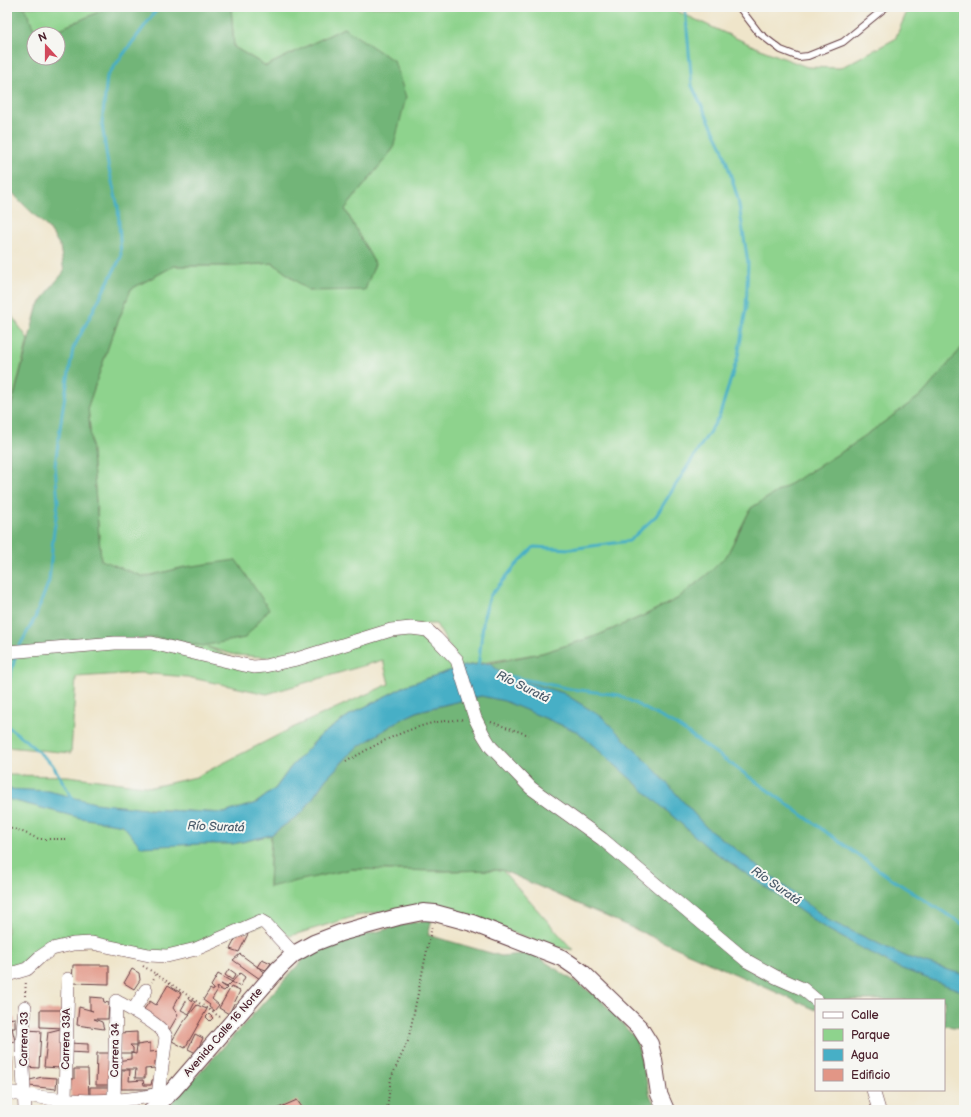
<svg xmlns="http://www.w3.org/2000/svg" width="971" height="1117" font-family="'Balsamiq Sans',sans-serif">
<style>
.green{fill:#8ed38d;stroke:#6c795c;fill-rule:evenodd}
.forest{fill:#72b578;stroke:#5e6a52;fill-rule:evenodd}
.water{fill:#47afc6;stroke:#486778}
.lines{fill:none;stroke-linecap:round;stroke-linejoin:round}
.stream{stroke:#47afc6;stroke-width:3}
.building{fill:#e29686}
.service-casing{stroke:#633d43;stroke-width:8}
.minor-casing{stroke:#633d43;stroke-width:14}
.tertiary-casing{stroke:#633d43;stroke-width:18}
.path{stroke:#633d43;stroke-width:2;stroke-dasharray:1 3;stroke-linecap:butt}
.service{stroke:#fff;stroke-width:6}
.minor{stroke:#fff;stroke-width:13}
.tertiary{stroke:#fff;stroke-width:16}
.labels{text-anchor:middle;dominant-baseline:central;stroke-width:4;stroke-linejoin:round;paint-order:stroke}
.street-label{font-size:11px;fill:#4a1f2b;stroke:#f6f6f2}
.water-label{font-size:12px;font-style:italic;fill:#495969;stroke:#f6f6f2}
</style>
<rect width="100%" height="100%" fill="#f6f6f2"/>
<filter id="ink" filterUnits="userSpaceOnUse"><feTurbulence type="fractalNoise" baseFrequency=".025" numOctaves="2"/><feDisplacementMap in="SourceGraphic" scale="8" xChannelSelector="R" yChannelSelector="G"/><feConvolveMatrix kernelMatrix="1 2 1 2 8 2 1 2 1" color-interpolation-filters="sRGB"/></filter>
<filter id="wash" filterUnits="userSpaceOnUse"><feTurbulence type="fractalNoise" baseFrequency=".012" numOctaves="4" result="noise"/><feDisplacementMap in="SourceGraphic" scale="16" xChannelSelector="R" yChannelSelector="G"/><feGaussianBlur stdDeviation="0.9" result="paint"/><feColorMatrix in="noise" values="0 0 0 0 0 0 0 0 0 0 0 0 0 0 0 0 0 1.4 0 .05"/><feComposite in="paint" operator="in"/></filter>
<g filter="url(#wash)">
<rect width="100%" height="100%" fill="#efe5ca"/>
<path class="green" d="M24 7H103L101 11 60 29H34Z
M231 7H668L760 49 807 67 840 68 895 39 909 7H964V345L923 394 848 448 751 508 727 555 710 572 677 599 645 615 596 636 542 653 464 666 407 685 351 714 321 735 290 768 275 789 256 803 224 813 147 809 238 843 271 835 269 886 352 869 440 871 502 870 573 950 546 945 450 909 428 904 356 916 290 936 266 924 166 956 72 942 7 975V775L68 776 152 787 196 777 290 729 389 684 383 660 267 694 187 677 140 673 76 677 71 753 7 747V657L156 637 202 646 185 567 144 577 101 560 88 406 111 339 131 289 174 266H236L273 263 309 291 375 264 345 209 393 149 344 28 266 66 234 47ZM408 624H436L455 656 410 626ZM207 647 235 655 294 659 266 663 235 659Z
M7 309 28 339 9 416V466L7 473Z"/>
<path class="forest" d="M7 7H24L34 29H60L101 11 103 7H231L234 47 266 66 344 28 394 61 406 97 393 149 345 209 375 264 365 290 309 291 273 263 236 266H174L131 289 111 339 88 406 101 560 144 577 185 567 236 560 269 609 245 638 202 646 156 637 7 656V473L9 466V416L37 308 52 286 64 272 60 246 49 229 18 199 7 186ZM34 34H58V58H34Z
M964 345V1028L944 1026V1000H816V1010L502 870 440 871 352 869 269 887 271 835 303 812 326 779 355 749 400 720 419 711 481 696 490 663 542 653 596 636 645 615 677 599 710 572 727 555 751 508 848 448 923 394Z
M432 919 428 935 501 956 532 953 598 997 636 1039 650 1095 657 1110H164L186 1088 309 953 345 940 410 923Z"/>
<path class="water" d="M490 663 503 675 563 693 602 717 656 771 705 826 830 921 907 957 964 975V992L894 966 825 928 706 846 578 732 504 701 481 696 419 711 400 720 355 749 326 779 303 812 271 835 233 844H200L141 847 123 825 80 818 7 799V789L49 791 95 803 146 809 224 813 256 803 275 789 290 768 321 735 351 714 407 685 464 666Z"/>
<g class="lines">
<path class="stream" d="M19 647 35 618 49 581 53 538 58 503 55 465 63 407 73 349 121 257 118 207 108 165 102 124 107 76 159 7
M478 668 484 616 490 596 515 566 534 547 570 549 629 541 656 516 719 417 738 356 746 309 748 263 738 199 722 147 692 86 685 7
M503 675 571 689 619 695 676 725 727 761 893 880 964 925
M7 688 16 654
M7 726 24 739 52 764 73 799"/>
</g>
<g id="blocks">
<path class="building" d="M239 932 248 934 239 952 230 949Z
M240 954 266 973 260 979 233 960Z
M262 959 271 963 266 970 257 967Z
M73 965H109V984L72 983Z
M132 969 139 973 140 980 134 989 124 983Z
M229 969 236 974 232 980 225 975Z
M240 973 245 977 240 987 232 982Z
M218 974 232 982 227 987 221 984 227 988 224 991 216 987 217 991 212 999 219 1005 214 1011 209 1007 210 1005 203 1000 210 989 213 991 214 989 211 986Z
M168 985 181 993 173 1008 178 1015 167 1034 142 1012 150 1001 156 1005Z
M231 987 240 991 229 1014 219 1008Z
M90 997 103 998 104 1002 109 1003 108 1019H94L102 1022 104 1029 77 1025 79 1007 93 1011 90 1010Z
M188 998 195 1002 189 1014 181 1010Z
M197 1005 207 1009 185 1048 172 1041 182 1024Z
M40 1010H65L64 1028 40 1027Z
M209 1014 213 1018 210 1021 206 1017Z
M15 1018V1028H12L15 1041 7 1043V1029L12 1028H7V1019Z
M64 1028 60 1068 44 1067 48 1032Z
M27 1030 41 1031 39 1068 25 1067Z
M137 1032V1045H130L133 1048V1053H131L136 1054 137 1045 150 1043V1052L159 1051 158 1062H155V1068L145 1069V1078H135L136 1069H116V1061L131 1059V1053H120V1033Z
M195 1034 203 1038 196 1053 188 1049Z
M69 1043 88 1044V1053L68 1052Z
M97 1053H111L109 1085H96Z
M7 1056 12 1057V1083L7 1082Z
M74 1069H88L89 1099 71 1098 69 1079H74Z
M122 1070H130L129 1081 143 1080 144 1085H151L152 1080 155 1079 154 1089H121Z
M42 1077 57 1078 56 1089 29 1086 30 1080Z
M90 1087H109V1099L90 1098Z
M297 1100 304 1110H274Z"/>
</g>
</g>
<g filter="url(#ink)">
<use href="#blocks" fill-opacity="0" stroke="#633d43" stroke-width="1"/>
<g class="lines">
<defs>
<path id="service" d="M739 7 759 33 781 50 799 57 808 56 843 42 886 7"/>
<path id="minor" d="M7 652 115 643H152L244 665 254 667 265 666 297 659 391 630 411 628 427 630 436 638 457 660 475 718 483 734 491 747 531 788 602 839 747 961 776 977 803 989 816 1000
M7 975 27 969 40 957 52 949 73 944 92 943 149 955 167 956 196 949 261 921 266 924 294 954
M25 1007 22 1046 25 1110
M133 1011 146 990
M873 1090 879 1110
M7 1092C53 1101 120 1106 165 1092
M65 1099 68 979
M114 1100 116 1001C128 1008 163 1025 166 1037L158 1095"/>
<path id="tertiary" d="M152 1110 173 1090 279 968 294 954 314 943 340 933 398 917 423 912 435 913 472 923 562 958 581 971 640 1028 650 1044 654 1060 659 1094 666 1110"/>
</defs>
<use href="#service" class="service-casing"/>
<use href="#minor" class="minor-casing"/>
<use href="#tertiary" class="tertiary-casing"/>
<path class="path" d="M491 722 529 735
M346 762C374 745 404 729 437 722 446 721 456 720 465 719
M7 828 18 830 39 839H66
M143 966 156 974 152 982
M156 974 220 1017
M25 996 26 980
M387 1110 391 1078 408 1041 432 926"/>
<use href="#service" class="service"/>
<use href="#minor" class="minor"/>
<use href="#tertiary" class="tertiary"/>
</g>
</g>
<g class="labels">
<g class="street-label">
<text transform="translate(223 1032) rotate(-49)">Avenida Calle 16 Norte</text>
<text transform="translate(24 1039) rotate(-89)">Carrera 33</text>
<text transform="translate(66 1039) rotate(-89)">Carrera 33A</text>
<text transform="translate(115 1050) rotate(-89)">Carrera 34</text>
</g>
<g class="water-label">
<text transform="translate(523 687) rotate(26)">Río Suratá</text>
<text transform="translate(216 827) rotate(2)">Río Suratá</text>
<text transform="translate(776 886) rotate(35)">Río Suratá</text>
</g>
</g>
<rect width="971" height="1117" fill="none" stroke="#f6f6f2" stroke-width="24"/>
<rect x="815" y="999" width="130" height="92" fill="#f6f6f2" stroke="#b1a0a2"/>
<rect x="823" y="1012" width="20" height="6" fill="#ffffff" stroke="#b1a0a2"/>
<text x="851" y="1019" font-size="12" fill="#4a1f2b">Calle</text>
<rect x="823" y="1029" width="20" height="12" fill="#8ed38d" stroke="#b1a0a2"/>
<text x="851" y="1039" font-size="12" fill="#4a1f2b">Parque</text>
<rect x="823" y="1049" width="20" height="12" fill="#47afc6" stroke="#b1a0a2"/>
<text x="851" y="1059" font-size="12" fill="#4a1f2b">Agua</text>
<rect x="823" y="1069" width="20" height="12" fill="#e29686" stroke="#b1a0a2"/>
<text x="851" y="1079" font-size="12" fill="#4a1f2b">Edificio</text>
<g transform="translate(46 46) rotate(339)"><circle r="19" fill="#f6f6f2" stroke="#b1a0a2"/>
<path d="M0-3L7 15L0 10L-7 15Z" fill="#d1495b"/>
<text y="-6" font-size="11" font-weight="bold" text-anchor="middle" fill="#4a1f2b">N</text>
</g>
</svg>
